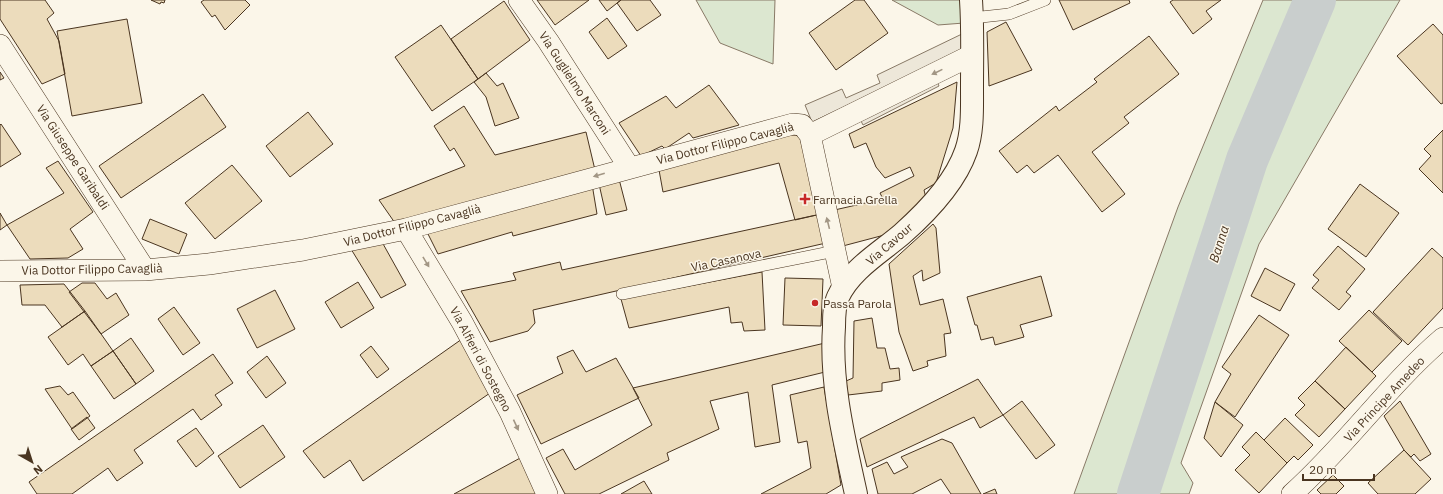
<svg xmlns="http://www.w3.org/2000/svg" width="1443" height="494" font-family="'IBM Plex Sans',sans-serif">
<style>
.green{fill:#dce7d0;stroke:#887966}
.parking{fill:#ede7d9;stroke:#887966}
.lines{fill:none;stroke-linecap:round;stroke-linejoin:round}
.river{stroke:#c9cecd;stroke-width:42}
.building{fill:#ecdcbc;stroke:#4a3520}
.lane-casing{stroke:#4a3520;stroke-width:12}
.street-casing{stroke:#4a3520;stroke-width:22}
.secondary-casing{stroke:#4a3520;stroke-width:24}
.lane{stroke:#fbf6e9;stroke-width:11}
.street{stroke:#fbf6e9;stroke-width:21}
.secondary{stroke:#fbf6e9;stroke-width:22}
.oneway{fill:#a29684}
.poi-dot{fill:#c62828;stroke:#fbf6e9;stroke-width:1.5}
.labels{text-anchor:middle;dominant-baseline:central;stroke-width:3;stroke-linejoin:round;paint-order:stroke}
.street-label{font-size:12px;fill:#4a3520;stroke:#fbf6e9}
.poi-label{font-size:12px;fill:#4a3520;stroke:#fbf6e9;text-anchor:start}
.water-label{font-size:13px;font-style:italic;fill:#4a3520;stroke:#fbf6e9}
</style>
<rect width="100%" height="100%" fill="#fbf6e9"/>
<path class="green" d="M696 0H775L773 64 720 43Z
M892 0H963L964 23 938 25Z
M1263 0H1300C1242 126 1209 261 1161 390 1148 425 1133 460 1118 494H1074L1178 207Z
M1328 0H1400L1259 244 1181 463 1193 483 1189 494H1146L1157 454 1241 209Z"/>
<path class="parking" d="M964 33 962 51 812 122 805 105 842 89 846 98 880 83 877 75Z
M936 79 939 86 863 125 859 117Z"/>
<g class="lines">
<path class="river" d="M1138 494 1247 160 1315 0"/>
</g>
<path class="building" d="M0 0H45L54 13 47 19 59 41 65 74 42 84 0 19Z
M151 0H165L164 3 161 2 160 4Z
M204 0H245L250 5 225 30 215 15 212 17 201 2Z
M537 0H589L555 25Z
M599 0H621L607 11Z
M621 0H650L661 15 637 31 617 3Z
M855 0H864L888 33 836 70 809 33Z
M1059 0H1129L1130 3 1073 30Z
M1173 0H1221L1206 11 1212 19 1193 34 1170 2Z
M504 1 530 40 478 79 451 39Z
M607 18 627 46 608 59 589 32Z
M127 19 142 103 72 116 57 31Z
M1006 22 1032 70 989 86 987 32Z
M1433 24 1443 35V103L1441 104 1397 56Z
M441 25 478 79 432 111 395 57Z
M1149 36 1179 74 1124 117 1129 123 1092 152 1125 194 1102 212 1058 155 1034 173 1027 165 1017 173 999 151 1056 106 1059 111 1097 82 1094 79Z
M0 72 4 78 0 80Z
M486 73 497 86 503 83 519 118 495 126 486 97 474 82Z
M957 82 953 128 936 183 924 190 927 202 892 233 839 247 830 211 883 199 880 193 914 176 910 167 885 178 876 167 866 143 854 148 849 134Z
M709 85 739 125 693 138 689 133 665 149 662 146 641 156 619 123 666 96 676 108Z
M203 94 226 127 121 198 99 166Z
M464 106 495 155 586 132 595 170 395 223 379 200 465 166 454 148 450 151 434 126Z
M308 112 333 144 290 177 266 146Z
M1 124 21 154 0 167V125Z
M1443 130V193L1419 169 1431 156 1424 149Z
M786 135H796L800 138 821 214 795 220 779 163 663 192 659 170Z
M58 161 93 212 70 229 83 249 68 258 30 259 7 225 64 193 46 168Z
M232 165 262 201 215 239 185 203Z
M619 179 627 210 606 215 599 184Z
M592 184 597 214 513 236 512 232 438 254 426 230Z
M1360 184 1399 213 1366 257 1328 229Z
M0 213 7 225 0 230Z
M821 214 826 243 533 310 535 323 528 331 490 342 461 291 516 280 513 273 560 262 562 270Z
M150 219 187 234 179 254 142 239Z
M933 224 936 228 940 273 923 281 922 270 913 276 920 305 943 299 951 333 944 334 946 356 927 361 928 366 913 371 899 332 889 264Z
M382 242 406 285 381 298 351 249Z
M1338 246 1365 269 1346 292 1351 296 1339 310 1312 288 1319 280 1313 275Z
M1432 248 1443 258V308L1408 345 1373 312Z
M1265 268 1295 284 1280 311 1251 296Z
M762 272 765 330 744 331 742 322 731 323 729 307 629 328 621 299Z
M1041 276 1052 316 1020 325 1024 337 995 345 993 337 981 340 977 325H975L967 297Z
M785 278 823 279 821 326 783 325Z
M358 282 374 308 341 328 325 302Z
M82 283H95L107 299 116 293 129 315 101 334 69 292Z
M64 284 85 311 62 327 45 305H22L20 285Z
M275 290 295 329 257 348 237 309Z
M174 307 200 343 183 355 158 319Z
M1369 310 1402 341 1372 372 1339 341Z
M85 311 113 351 91 366 83 354 68 365 48 337Z
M1259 315 1289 335 1235 417 1215 402 1231 374 1222 367Z
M872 318 877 348H885L890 369 899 368 900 380 882 383V391L848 395 846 381 853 378 854 321Z
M131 338 154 371 136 384 113 351Z
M462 339 490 393 363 481 350 460 324 478 303 451Z
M825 343V372L772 385 780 442 755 447 748 392 710 401 719 429 667 453 669 460 599 494H565L546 458 563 449 575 470 652 425 633 388Z
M371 346 389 369 377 378 360 355Z
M1346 347 1376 376 1345 409 1315 381Z
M573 350 586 372 616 358 639 398 541 444 517 395 563 373 557 357Z
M113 351 136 384 114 399 91 366Z
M213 354 233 383 215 395 222 405 201 420 193 409 134 450 143 463 117 481 108 468 72 494H37L29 482Z
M267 356 286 383 266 398 247 372Z
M978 379 1003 415 980 428 974 417 867 467 860 439Z
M1315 381 1345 409 1319 437 1295 415 1305 405 1298 398Z
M60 386 68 395 73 392 90 416 72 429 45 389Z
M824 387 841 485 826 494H761L811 468 807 441 798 443 790 395Z
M1022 401 1055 445 1036 459 1003 415Z
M1400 401 1431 454 1420 461 1414 454 1411 457 1404 450 1384 416Z
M1215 402 1243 425 1221 457 1204 438Z
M87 417 95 428 79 440 71 429Z
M1285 418 1313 445 1298 460 1294 456 1287 463 1264 440Z
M263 425 285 457 240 488 218 456Z
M196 428 214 453 196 467 177 441Z
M1256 432 1287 463 1259 493 1235 470 1250 455 1242 447Z
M942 439 952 443 981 494H951L941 479 912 494H878L872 469 887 462 894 474 908 467 901 457Z
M1404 450 1431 479 1415 494H1378L1368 483Z
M522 457 539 494H454Z
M1333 475 1344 486 1336 494H1321L1317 490Z
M644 481 652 494H621Z
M995 489 997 494H983Z"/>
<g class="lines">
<defs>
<path id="lane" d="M972 18 1009 14 1045 0
M622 294 835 251"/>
<path id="street" d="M519 0 548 41 629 167
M0 45 145 270
M810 135 972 55
M406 229 462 322 510 412 547 494
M0 271 145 270 209 264 303 250 406 229 793 124 802 125 810 135 843 288
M1292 494C1346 446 1388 385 1443 338"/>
<path id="secondary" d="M856 494C844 439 830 383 834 327 834 317 834 306 838 297 850 270 881 252 902 234 928 211 955 183 966 151 973 131 972 108 972 88 972 58 973 29 971 0"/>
</defs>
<use href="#lane" class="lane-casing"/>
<use href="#street" class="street-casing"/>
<use href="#secondary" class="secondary-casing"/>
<use href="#lane" class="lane"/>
<use href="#street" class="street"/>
<use href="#secondary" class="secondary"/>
</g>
<defs><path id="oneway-solid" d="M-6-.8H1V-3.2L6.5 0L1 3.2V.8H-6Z"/></defs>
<g class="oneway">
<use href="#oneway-solid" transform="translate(937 72) rotate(154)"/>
<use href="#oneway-solid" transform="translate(599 175) rotate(164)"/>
<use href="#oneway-solid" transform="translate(828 223) rotate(-104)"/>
<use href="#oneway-solid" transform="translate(426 262) rotate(59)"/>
<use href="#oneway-solid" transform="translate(516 425) rotate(65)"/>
</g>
<g class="poi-dot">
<path d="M803 193h4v4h4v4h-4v4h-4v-4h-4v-4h4z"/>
<circle cx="815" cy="303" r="4"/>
</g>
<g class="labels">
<g class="street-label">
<text transform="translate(575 83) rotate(57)">Via Guglielmo Marconi</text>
<text transform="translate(725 143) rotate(-14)">Via Dottor Filippo Cavaglià</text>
<text transform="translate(73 157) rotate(57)">Via Giuseppe Garibaldi</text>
<text transform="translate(412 225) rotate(-14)">Via Dottor Filippo Cavaglià</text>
<text transform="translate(889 244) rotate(-41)">Via Cavour</text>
<text transform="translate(726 260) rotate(-12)">Via Casanova</text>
<text transform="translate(92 269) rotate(-1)">Via Dottor Filippo Cavaglià</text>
<text transform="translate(481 359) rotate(62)">Via Alfieri di Sostegno</text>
<text transform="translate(1384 399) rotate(-47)">Via Principe Amedeo</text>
</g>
<g class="poi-label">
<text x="813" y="199">Farmacia Grella</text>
<text x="823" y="303">Passa Parola</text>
</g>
<g class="water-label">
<text transform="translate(1219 244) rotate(-72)">Banna</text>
</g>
</g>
<g transform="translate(32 462) rotate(141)" stroke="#fbf6e9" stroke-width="3" paint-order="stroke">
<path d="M0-3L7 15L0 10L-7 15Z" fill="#4a3520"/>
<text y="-6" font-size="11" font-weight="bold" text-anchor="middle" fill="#4a3520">N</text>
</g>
<path d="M1303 474v6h71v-6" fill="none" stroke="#4a3520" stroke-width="2"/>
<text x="1309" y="474" font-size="12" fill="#4a3520" stroke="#fbf6e9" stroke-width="3" paint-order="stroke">20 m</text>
</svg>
